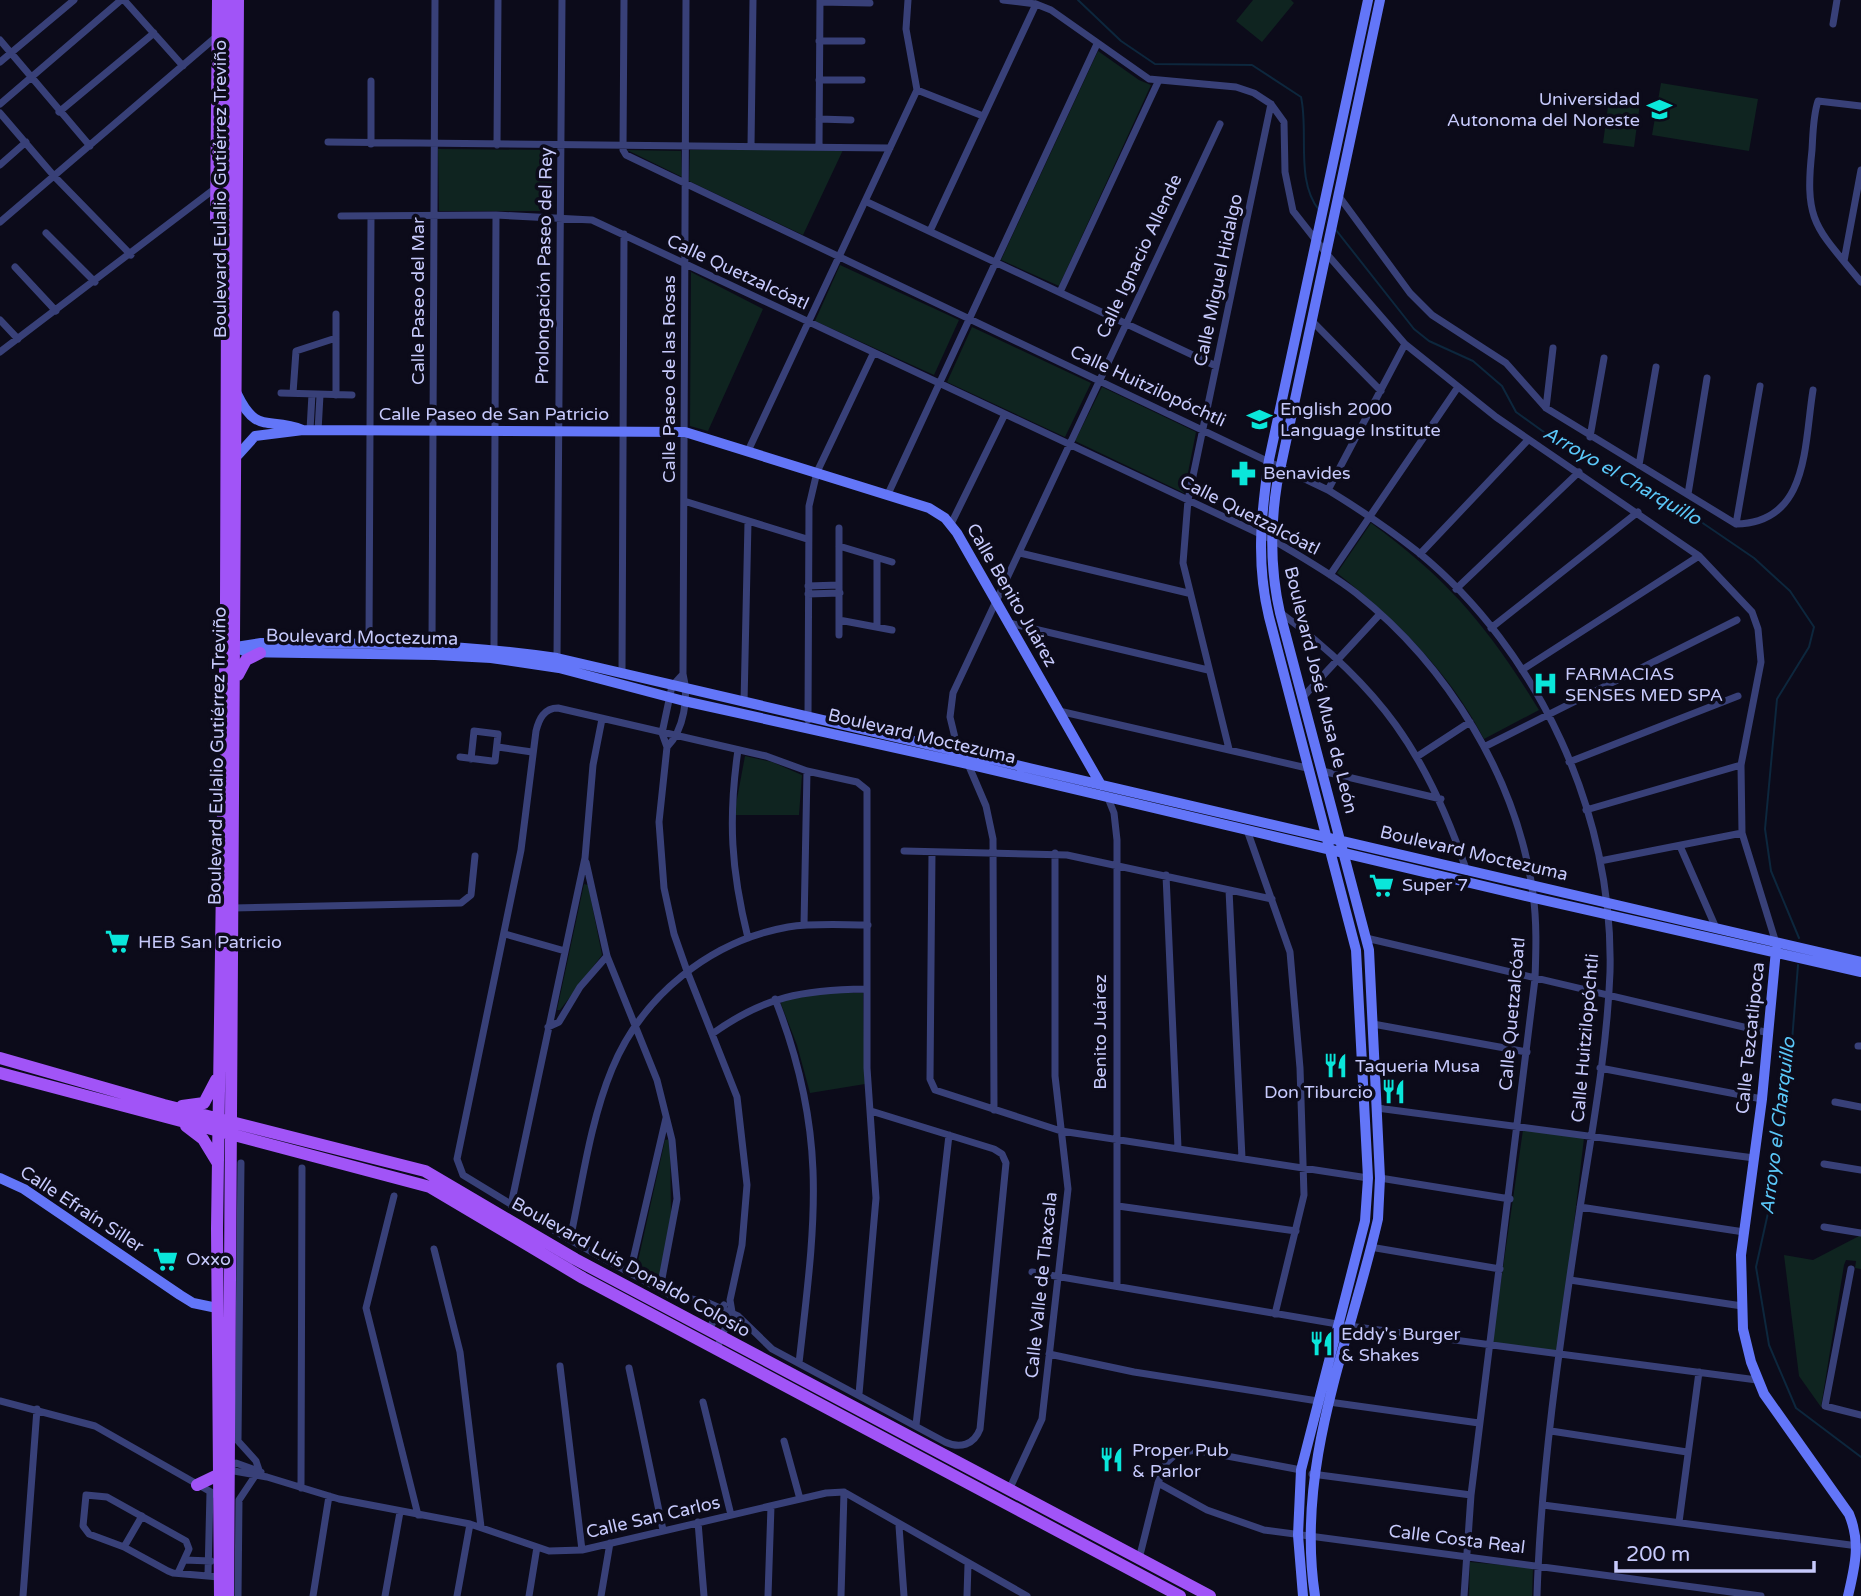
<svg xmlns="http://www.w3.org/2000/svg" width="1861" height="1596" font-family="'Varela Round',sans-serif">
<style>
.green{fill:#0f2420}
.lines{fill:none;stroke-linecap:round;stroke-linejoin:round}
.stream{stroke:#0d273d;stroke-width:2}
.street{stroke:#384078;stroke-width:7}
.secondary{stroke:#6376f8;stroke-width:10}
.primary{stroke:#a154f7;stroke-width:12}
.labels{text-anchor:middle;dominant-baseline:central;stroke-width:7;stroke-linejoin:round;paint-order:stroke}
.poi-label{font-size:18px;fill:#c7cafc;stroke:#0c0b1a;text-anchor:start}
.street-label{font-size:18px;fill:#c7cafc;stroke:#0c0b1a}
.water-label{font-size:19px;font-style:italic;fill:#5ac7f8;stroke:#0c0b1a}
</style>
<rect width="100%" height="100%" fill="#0c0b1a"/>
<path class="green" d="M1253 0H1291L1294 3 1262 42 1236 21Z
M1098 51 1139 80 1151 85 1059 286 1001 260Z
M1661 83 1758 99 1749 151 1652 135Z
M1610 92 1641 96 1634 147 1603 143Z
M438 149 552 150V211H439Z
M627 150 681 151 682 177Z
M690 150H843L803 235 689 181Z
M840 265 959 320 934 375 815 321Z
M691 272 763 309 708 431 690 426Z
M972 327 1091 383 1065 437 947 382Z
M1102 387 1196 432 1184 493 1075 441Z
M1371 523C1450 581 1488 627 1539 710L1484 739C1449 671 1396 620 1337 573Z
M745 756 772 762 802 775 799 815H734Z
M584 884 588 885 602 955 560 1010H557Z
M823 993H863L865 1084 810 1093 797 1045 781 1004 782 1001Z
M1523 1130 1584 1138 1559 1351 1492 1343Z
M670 1139 671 1214 660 1278 656 1280 636 1270 665 1140Z
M1861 1235V1269L1855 1268 1856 1261 1846 1260 1844 1265 1821 1407 1799 1376 1784 1255 1813 1260Z
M1470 1562 1533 1568 1532 1596H1469Z"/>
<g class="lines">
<path class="stream" d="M1078 0 1121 41 1155 64 1252 65 1301 97C1309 132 1295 180 1319 210
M1336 230 1414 329 1429 341 1473 361 1502 386 1516 412 1548 435 1589 461 1688 513 1754 558 1790 591 1814 627 1809 647 1777 699 1765 829 1771 871 1799 938
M1798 965 1792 1041 1772 1195 1756 1267 1769 1345 1796 1408 1861 1457"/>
<path class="street" d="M124 0 183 66
M624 0 623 150 626 155 1328 490C1359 509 1389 529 1418 552 1539 651 1614 815 1610 972 1607 1051 1592 1130 1580 1208 1561 1336 1541 1466 1537 1596
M1003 0 1036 4 1051 10 1149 79 1236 87 1254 93 1271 104 1284 122 1285 172 1293 211 1326 253 1405 344 1496 417 1699 556 1752 612 1758 629 1761 662 1741 765 1742 833 1776 943
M820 2 870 3
M1833 24 1837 0
M0 40 90 146
M819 41H862
M0 62 74 0
M819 80H862
M917 90 983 116
M0 104 121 0
M1861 106 1818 101C1813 116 1813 134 1812 150 1804 223 1816 227 1861 282
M59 112 154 33
M0 113 54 176 131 255
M819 119 851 120
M328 142 890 148
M371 144V81
M497 145 498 0
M751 146 753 0
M819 146 820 0
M0 165 26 142
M1338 195 1410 293 1432 315 1506 363 1546 408 1736 524
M865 201 1216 366
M341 216 496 215 592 220 1271 539C1300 556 1330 573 1356 593 1448 666 1517 778 1533 894 1537 922 1536 951 1535 979L1471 1495 1464 1596
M0 222 216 37
M930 231 1036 4
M46 233 95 282
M1844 261 1861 170
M15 267 56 311
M1060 292 1158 82
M0 320 18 339
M1313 322 1381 391
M0 352 217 187
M281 393 352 395
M293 393 296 351 336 338
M336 395V314
M1546 408 1553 348
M310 430 312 394
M318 431 320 395
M1590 437 1604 358
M748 451 917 90 906 29 908 0
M1639 465 1656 367
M1328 490 1405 344
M888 494 1097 44
M1688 494 1707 378
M684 501 807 539
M951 524 1004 416
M1736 524C1809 523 1804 445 1813 390
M1736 524 1760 386
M839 528V635
M839 546 892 562
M1020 553 1188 593
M1420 554 1528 440
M1330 575 1458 387
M808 586 839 585
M1456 589 1579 472
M808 594 840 593
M1281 613C1380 687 1426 752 1466 869
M839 620 892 630
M1009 623 1208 670
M877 627V558
M1491 628 1638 512
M369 643 371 216
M432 644 435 0
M494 648 496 215
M557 658 562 0
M1522 670 1699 556
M622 674 624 234
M683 674 672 686 662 733 667 747 659 822 664 888 674 934 687 971 737 1097 747 1185 742 1245 730 1300 732 1312 717 1348
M1303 697 1380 614
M744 703 748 522
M1059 711 1307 768
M808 720 809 506 817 472 873 354
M498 747 532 752
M667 747C684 730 689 697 683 674L686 0
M1484 747 1737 620
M1229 749 1183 563 1188 500 1271 104
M738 750C728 819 731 870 748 938
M958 750 950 717 953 693 1220 124
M1418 756 1470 722
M460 757 492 761H495L498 734 474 731 471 759
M1569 762 1738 696
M968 764 986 806 993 839 994 1110
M1322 771 1441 799
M1108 798 1114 813 1117 840V1286
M1586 810 1741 765
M1247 830 1290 952 1300 1068 1304 1195 1275 1314
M1680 846 1716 928
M904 851 1067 855 1272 899
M932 852 930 1079 935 1090 1061 1131 1368 1178
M1600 861 1742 833
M586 862 607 956 657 1080 672 1140 677 1199 660 1289
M1166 875 1178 1148
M1229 890 1242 1158
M233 908 461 903 471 895 475 856
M804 925 807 771
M505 934 565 951
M1366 938 1769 1033
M775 999C829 1135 815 1222 799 1363
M1373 1024 1527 1052
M548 1027 559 1022 580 987 607 956
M712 1034C765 996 803 990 866 989
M1858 1046H1861
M1600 1068 1762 1099
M1835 1102 1861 1107
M1377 1108 1754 1158
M1824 1164 1861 1170
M1380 1178 1510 1199
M394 1196 366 1308 418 1515
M511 1205 585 858 593 765 602 719
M1118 1206 1296 1231
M1580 1207 1744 1232
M1824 1227 1861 1233
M570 1240C582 1184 590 1122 612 1069 642 996 710 941 788 927 814 923 841 925 868 925
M1370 1247 1500 1269
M434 1249 460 1352 481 1527
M1851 1269 1825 1406 1861 1415
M1032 1272 1349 1326 1757 1380
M630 1273 666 1118
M1570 1280 1742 1306
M708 1330 724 1305
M1049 1354 1134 1372 1318 1401
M560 1366 582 1550
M629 1368 663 1530
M859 1394 876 1198 867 1068V790L857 782 807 771 766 756 558 708C544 708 539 719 536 731L521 850 457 1159 463 1175 570 1240 672 1296 704 1301 738 1316 772 1349 945 1442C960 1449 974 1445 980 1429L1006 1163 1002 1154 994 1149 871 1111
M0 1401 95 1426 218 1496
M703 1402 731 1515
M1329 1402 1479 1423
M916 1425 949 1135
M1551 1431 1687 1452
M784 1441 800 1499
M229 1467 234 1471 267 1477 339 1499 470 1524 549 1551 582 1550 826 1493 844 1492 1027 1596
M229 1467 236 1463 261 1472
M1312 1474 1471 1495
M1158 1483 1207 1510 1264 1530 1761 1596
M301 1488 302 1168
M1009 1490 1042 1419 1068 1189 1055 1076V853
M1543 1505 1858 1546
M698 1522 704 1596
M1679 1522 1699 1372
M899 1526 904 1596
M124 1547 142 1516
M1139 1559 1158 1483 1165 1464 1176 1454 1195 1450 1301 1470
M184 1560 211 1561
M178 1573 189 1549 186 1541 107 1497 86 1495 83 1526 89 1534 124 1547 168 1571 173 1573 219 1577
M208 1575 210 1492
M23 1596 37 1409
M238 1596 239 1500 259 1470 256 1461 238 1441 241 1163
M313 1596 329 1496
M385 1596 400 1512
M457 1596 470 1524
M529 1596 537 1547
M601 1596 610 1543
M768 1596 771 1506
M841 1596 844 1492
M967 1596 968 1564"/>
<path class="secondary" d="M237 394C257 436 269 416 303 430
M238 455 255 436 303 430 685 432 929 508 945 518 957 533 1101 785
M236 647 246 652 435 655 491 658 559 668 684 701 968 764 1534 898 1861 972
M236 647 261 643C361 643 459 643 557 658L1861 962
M1776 950 1762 1099 1741 1255 1743 1329 1751 1362 1764 1394 1849 1514C1861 1543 1855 1566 1848 1596
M0 1178 24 1189 180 1295 193 1303 217 1308
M1303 1596 1298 1535 1301 1470 1365 1221 1368 1178 1356 950 1269 617C1256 563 1261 515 1269 460L1368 0
M1315 1596C1295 1464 1349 1345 1378 1219L1380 1178 1369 950 1280 613C1270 569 1270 528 1277 484L1380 0"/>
<path class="primary" d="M218 0 216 219H226
M238 675 246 660 260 653
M0 1058 164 1105 425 1171 575 1259 1210 1596
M0 1073 430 1187 583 1278 1180 1596
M182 1106 204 1103 216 1080
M186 1126 203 1139 217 1162
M197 1485 222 1473
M220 1596 217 1229 226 604 228 0
M228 1596 238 0"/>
</g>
<defs>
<symbol id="university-bare" viewBox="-9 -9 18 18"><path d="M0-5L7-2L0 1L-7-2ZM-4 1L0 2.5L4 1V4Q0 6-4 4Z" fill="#0ae6da" stroke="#0c0b1a" stroke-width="2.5" paint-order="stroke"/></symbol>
<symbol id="school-bare" viewBox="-9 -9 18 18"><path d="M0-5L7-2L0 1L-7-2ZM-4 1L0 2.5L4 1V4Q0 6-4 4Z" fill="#0ae6da" stroke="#0c0b1a" stroke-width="2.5" paint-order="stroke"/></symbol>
<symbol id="pharmacy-bare" viewBox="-9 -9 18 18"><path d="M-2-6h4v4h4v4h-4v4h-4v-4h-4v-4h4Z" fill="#0ae6da" stroke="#0c0b1a" stroke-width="2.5" paint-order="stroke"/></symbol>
<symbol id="hospital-bare" viewBox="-9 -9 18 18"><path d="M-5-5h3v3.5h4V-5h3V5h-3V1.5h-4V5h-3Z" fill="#0ae6da" stroke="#0c0b1a" stroke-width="2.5" paint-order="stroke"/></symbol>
<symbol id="supermarket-bare" viewBox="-9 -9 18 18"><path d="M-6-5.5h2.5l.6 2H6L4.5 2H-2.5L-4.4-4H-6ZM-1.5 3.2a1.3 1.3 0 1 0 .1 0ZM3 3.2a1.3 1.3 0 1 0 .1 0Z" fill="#0ae6da" stroke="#0c0b1a" stroke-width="2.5" paint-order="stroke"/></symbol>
<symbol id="restaurant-bare" viewBox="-9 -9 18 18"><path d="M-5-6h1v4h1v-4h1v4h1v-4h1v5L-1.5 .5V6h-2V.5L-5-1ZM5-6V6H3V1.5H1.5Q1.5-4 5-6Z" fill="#0ae6da" stroke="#0c0b1a" stroke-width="2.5" paint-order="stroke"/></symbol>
</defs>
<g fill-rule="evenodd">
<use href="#university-bare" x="1642" y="92" width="35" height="35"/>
<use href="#school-bare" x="1242" y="402" width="35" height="35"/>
<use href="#pharmacy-bare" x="1226" y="456" width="35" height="35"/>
<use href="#hospital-bare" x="1528" y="666" width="35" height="35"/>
<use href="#supermarket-bare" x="1364" y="868" width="35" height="35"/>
<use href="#supermarket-bare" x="100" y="924" width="35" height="35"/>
<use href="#restaurant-bare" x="1318" y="1048" width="35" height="35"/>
<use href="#restaurant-bare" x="1376" y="1074" width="35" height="35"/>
<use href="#supermarket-bare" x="148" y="1242" width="35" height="35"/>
<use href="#restaurant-bare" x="1304" y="1326" width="35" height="35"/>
<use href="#restaurant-bare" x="1094" y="1442" width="35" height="35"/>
</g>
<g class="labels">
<g class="poi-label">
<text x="1640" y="99" text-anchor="end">Universidad<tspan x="1640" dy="21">Autonoma del Noreste</tspan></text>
<text x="1280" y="409">English 2000<tspan x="1280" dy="21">Language Institute</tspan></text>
<text x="1263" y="473">Benavides</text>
<text x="1565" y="674">FARMACIAS<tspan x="1565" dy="21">SENSES MED SPA</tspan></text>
<text x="1402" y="885">Super 7</text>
<text x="138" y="942">HEB San Patricio</text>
<text x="1355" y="1066">Taqueria Musa</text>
<text x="1373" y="1092" text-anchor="end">Don Tiburcio</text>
<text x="186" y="1259">Oxxo</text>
<text x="1341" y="1334">Eddy's Burger<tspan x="1341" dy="21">&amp; Shakes</tspan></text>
<text x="1132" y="1450">Proper Pub<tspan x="1132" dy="21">&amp; Parlor</tspan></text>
</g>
<g class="street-label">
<text transform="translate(220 189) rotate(-90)">Boulevard Eulalio Gutiérrez Treviño</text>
<text transform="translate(1139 256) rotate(-65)">Calle Ignacio Allende</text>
<text transform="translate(544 266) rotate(-89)">Prolongación Paseo del Rey</text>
<text transform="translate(738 272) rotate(25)">Calle Quetzalcóatl</text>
<text transform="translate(1218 280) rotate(-78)">Calle Miguel Hidalgo</text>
<text transform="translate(418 301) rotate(-90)">Calle Paseo del Mar</text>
<text transform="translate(669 379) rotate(-90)">Calle Paseo de las Rosas</text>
<text transform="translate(1148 386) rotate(25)">Calle Huitzilopóchtli</text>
<text x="494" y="414">Calle Paseo de San Patricio</text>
<text transform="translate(1250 515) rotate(27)">Calle Quetzalcóatl</text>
<text transform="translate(1012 595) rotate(60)">Calle Benito Juárez</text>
<text transform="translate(362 637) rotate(1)">Boulevard Moctezuma</text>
<text transform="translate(1321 690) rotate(76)">Boulevard José Musa de León</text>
<text transform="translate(922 736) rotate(13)">Boulevard Moctezuma</text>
<text transform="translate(217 756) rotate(-89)">Boulevard Eulalio Gutiérrez Treviño</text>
<text transform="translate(1474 853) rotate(13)">Boulevard Moctezuma</text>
<text transform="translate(1512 1014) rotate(-85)">Calle Quetzalcóatl</text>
<text transform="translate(1100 1032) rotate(-90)">Benito Juárez</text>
<text transform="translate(1585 1038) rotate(-85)">Calle Huitzilopóchtli</text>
<text transform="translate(1750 1038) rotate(-84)">Calle Tezcatlipoca</text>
<text transform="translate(82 1209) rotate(33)">Calle Efraín Siller</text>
<text transform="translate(631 1267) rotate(29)">Boulevard Luis Donaldo Colosio</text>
<text transform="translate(1041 1285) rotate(-84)">Calle Valle de Tlaxcala</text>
<text transform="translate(653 1517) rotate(-13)">Calle San Carlos</text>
<text transform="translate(1457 1539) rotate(7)">Calle Costa Real</text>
</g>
<g class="water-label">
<text transform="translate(1622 476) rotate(30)">Arroyo el Charquillo</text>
<text transform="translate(1778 1126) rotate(-83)">Arroyo el Charquillo</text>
</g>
</g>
<path d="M1616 1561v10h198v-10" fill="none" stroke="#c7cafc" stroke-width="3.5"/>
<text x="1626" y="1561" font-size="21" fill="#c7cafc" stroke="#0c0b1a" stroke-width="5" paint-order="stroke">200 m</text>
</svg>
